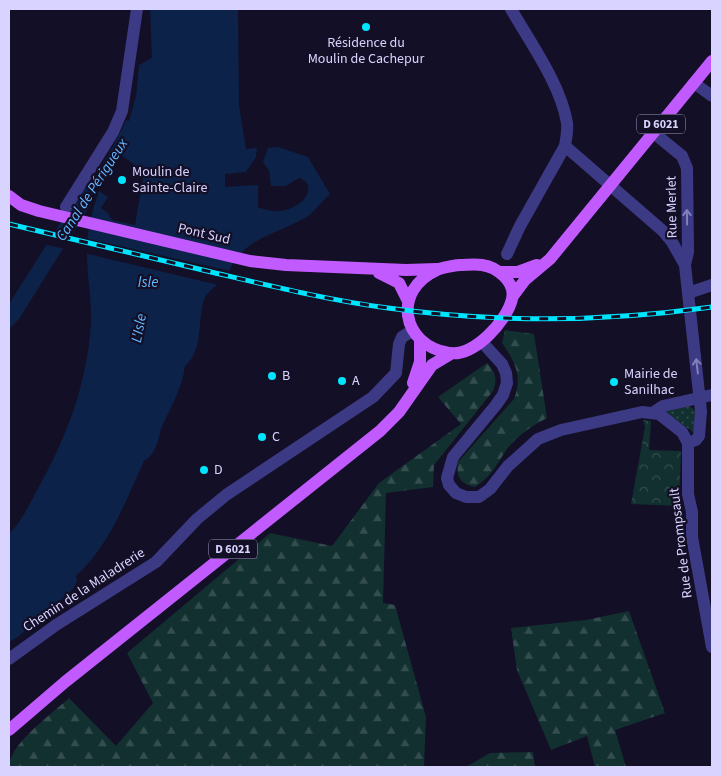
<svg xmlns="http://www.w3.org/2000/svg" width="721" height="776" font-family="'Source Sans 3',sans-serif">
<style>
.grass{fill:url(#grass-dots)}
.forest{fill:url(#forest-firs)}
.park{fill:url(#park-crowns)}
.water{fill:#0c2248}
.pier{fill:#130f26}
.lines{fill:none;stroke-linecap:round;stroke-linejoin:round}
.minor{stroke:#3d3a85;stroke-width:12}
.major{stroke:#c25bff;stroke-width:12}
.rail-casing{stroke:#00e5ff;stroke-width:5}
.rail{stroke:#130f26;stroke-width:3;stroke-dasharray:9;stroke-linecap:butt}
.oneway{stroke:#837fbc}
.poi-dot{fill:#00e5ff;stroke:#130f26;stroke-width:2}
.labels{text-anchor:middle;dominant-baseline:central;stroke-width:4.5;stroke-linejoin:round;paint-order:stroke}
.shield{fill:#130f26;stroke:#9e99be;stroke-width:1}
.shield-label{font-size:12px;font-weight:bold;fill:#d9d4ff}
.poi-label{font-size:14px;fill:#d9d4ff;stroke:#130f26;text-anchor:start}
.street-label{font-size:14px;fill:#d9d4ff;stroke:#130f26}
.water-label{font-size:15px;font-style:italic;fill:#62b6ff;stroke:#130f26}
</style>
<defs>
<pattern id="grass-dots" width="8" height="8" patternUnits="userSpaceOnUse" patternTransform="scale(1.25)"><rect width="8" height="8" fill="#12302f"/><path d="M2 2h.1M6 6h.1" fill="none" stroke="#344d4e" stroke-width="1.8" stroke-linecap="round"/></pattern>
<pattern id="forest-firs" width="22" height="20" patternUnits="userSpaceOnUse" patternTransform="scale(1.25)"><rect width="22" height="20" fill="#12302f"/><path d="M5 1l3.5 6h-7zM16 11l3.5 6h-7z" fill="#344d4e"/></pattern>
<pattern id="park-crowns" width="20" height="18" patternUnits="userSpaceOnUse" patternTransform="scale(1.25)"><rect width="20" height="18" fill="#12302f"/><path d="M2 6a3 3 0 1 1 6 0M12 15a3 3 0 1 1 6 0" fill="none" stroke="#344d4e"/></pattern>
</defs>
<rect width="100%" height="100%" fill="#130f26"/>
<path class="grass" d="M687 404 696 411 695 429 693 432 665 412 668 408Z"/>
<path class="forest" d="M505 330 534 334 547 418C532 426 518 435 507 449 497 464 491 477 475 487 460 484 456 477 458 462L514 399C523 376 515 362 502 343Z
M487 363C495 372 498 379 493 391L434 465 433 487 386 493 383 603 395 605 426 717 424 767H9C9 744 52 714 69 698L116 746 153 703 127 653 270 533 332 546 379 483 461 424 438 397Z
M629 611 665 713 615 730 626 767H595L587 736 551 750 517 670 511 628 586 620Z
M533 752 535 767H466L490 753Z"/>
<path class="park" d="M643 420 651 421 649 450 681 451 679 506 631 504 645 427Z"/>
<path class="water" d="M150 9H238L239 105 246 149 257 148 256 157 246 172 225 174V187L258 185V207C295 223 324 186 299 178L286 186H271L269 171 263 162 268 148 278 147 308 157 330 194C322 201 314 213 305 218 270 237 233 241 225 286L217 285C212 289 205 295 204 300 197 321 204 350 185 366 183 384 173 404 165 420 157 434 160 452 144 461 124 504 111 543 76 576L77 581 73 589 18 637 9 642V534C21 522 28 507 36 492 66 439 87 385 91 323 92 300 87 278 87 255 86 233 92 212 99 191L108 197 101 208 108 213 112 220 135 225 144 172 120 154 94 190 89 207 19 319 9 329V304L76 198C98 176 113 148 126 120L129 121 136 96 139 65 152 58Z"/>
<path class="pier" d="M53 230 75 235 65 249 43 244Z
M85 238 230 271 227 287 84 253Z"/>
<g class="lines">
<path class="minor" d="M511 9C530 42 561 85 567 123 568 130 566 139 565 146L663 231 672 242 685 265 688 293 701 411 699 436 696 440 688 443
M694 83 712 96
M654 133 682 156 687 168 688 252 685 265
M66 207 113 132 122 111 137 9
M507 254 520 226 565 146
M688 293 712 285
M482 342 502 364 506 373 507 383 503 395 496 405 453 457 447 478 449 485 456 493 466 497H479L490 489 508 466 538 439 561 430 642 412 659 414 682 432 688 443V494L692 512V537L712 647
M654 412 663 406 712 395
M9 659 56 625 156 562 197 519 226 495 373 397 396 373 399 344 402 337 412 331"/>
<path class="major" d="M9 196 21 205 39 211 250 261 286 265 406 270 437 269
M459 265C467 265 475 264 482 265 497 267 516 282 512 299 507 321 474 357 449 353 401 345 392 290 437 270 443 267 452 266 459 265Z
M500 272H518L537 265
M379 273 399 283 408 301
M513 296 525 280 550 259 712 61
M413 383 420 362V341
M9 730 65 682 380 431 399 412 432 365 452 353"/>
<defs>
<path id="rail" d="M9 224C75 240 141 255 207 271 267 285 327 300 388 308 496 323 605 322 712 307"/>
</defs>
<use href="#rail" class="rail-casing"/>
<use href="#rail" class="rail"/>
</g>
<defs><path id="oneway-shaft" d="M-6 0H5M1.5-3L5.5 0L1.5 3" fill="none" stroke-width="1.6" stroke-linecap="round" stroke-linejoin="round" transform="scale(1.25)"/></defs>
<g class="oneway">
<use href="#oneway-shaft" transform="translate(687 217) rotate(-91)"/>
<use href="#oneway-shaft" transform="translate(697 366) rotate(-97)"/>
</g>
<g class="poi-dot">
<circle cx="366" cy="27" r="5"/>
<circle cx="122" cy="180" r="5"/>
<circle cx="272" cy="376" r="5"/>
<circle cx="342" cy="381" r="5"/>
<circle cx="614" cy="382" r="5"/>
<circle cx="262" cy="437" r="5"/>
<circle cx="204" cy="470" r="5"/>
</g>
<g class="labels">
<g class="shield">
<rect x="637" y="114.5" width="48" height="19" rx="4"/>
<rect x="209" y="539.5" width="48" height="19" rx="4"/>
</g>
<g class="shield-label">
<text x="661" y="124">D 6021</text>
<text x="233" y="549">D 6021</text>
</g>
<g class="poi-label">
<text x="366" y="43" text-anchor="middle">Résidence du<tspan x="366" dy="16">Moulin de Cachepur</tspan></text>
<text x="132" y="172">Moulin de<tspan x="132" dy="16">Sainte-Claire</tspan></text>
<text x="624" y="374">Mairie de<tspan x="624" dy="16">Sanilhac</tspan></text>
<text x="282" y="376">B</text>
<text x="352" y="381">A</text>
<text x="272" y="437">C</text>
<text x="214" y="470">D</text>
</g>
<g class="street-label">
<text transform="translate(672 207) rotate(-91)">Rue Merlet</text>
<text transform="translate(204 234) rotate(13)">Pont Sud</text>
<text transform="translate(681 543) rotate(-97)">Rue de Prompsault</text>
<text transform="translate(84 590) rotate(-33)">Chemin de la Maladrerie</text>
</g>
<g class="water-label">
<text transform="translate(92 190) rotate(-57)">Canal de Périgueux</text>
<text x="148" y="282">Isle</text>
<text transform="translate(139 328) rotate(-79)">L'Isle</text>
</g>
</g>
<rect width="721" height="776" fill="none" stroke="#d9d4ff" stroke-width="20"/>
</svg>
